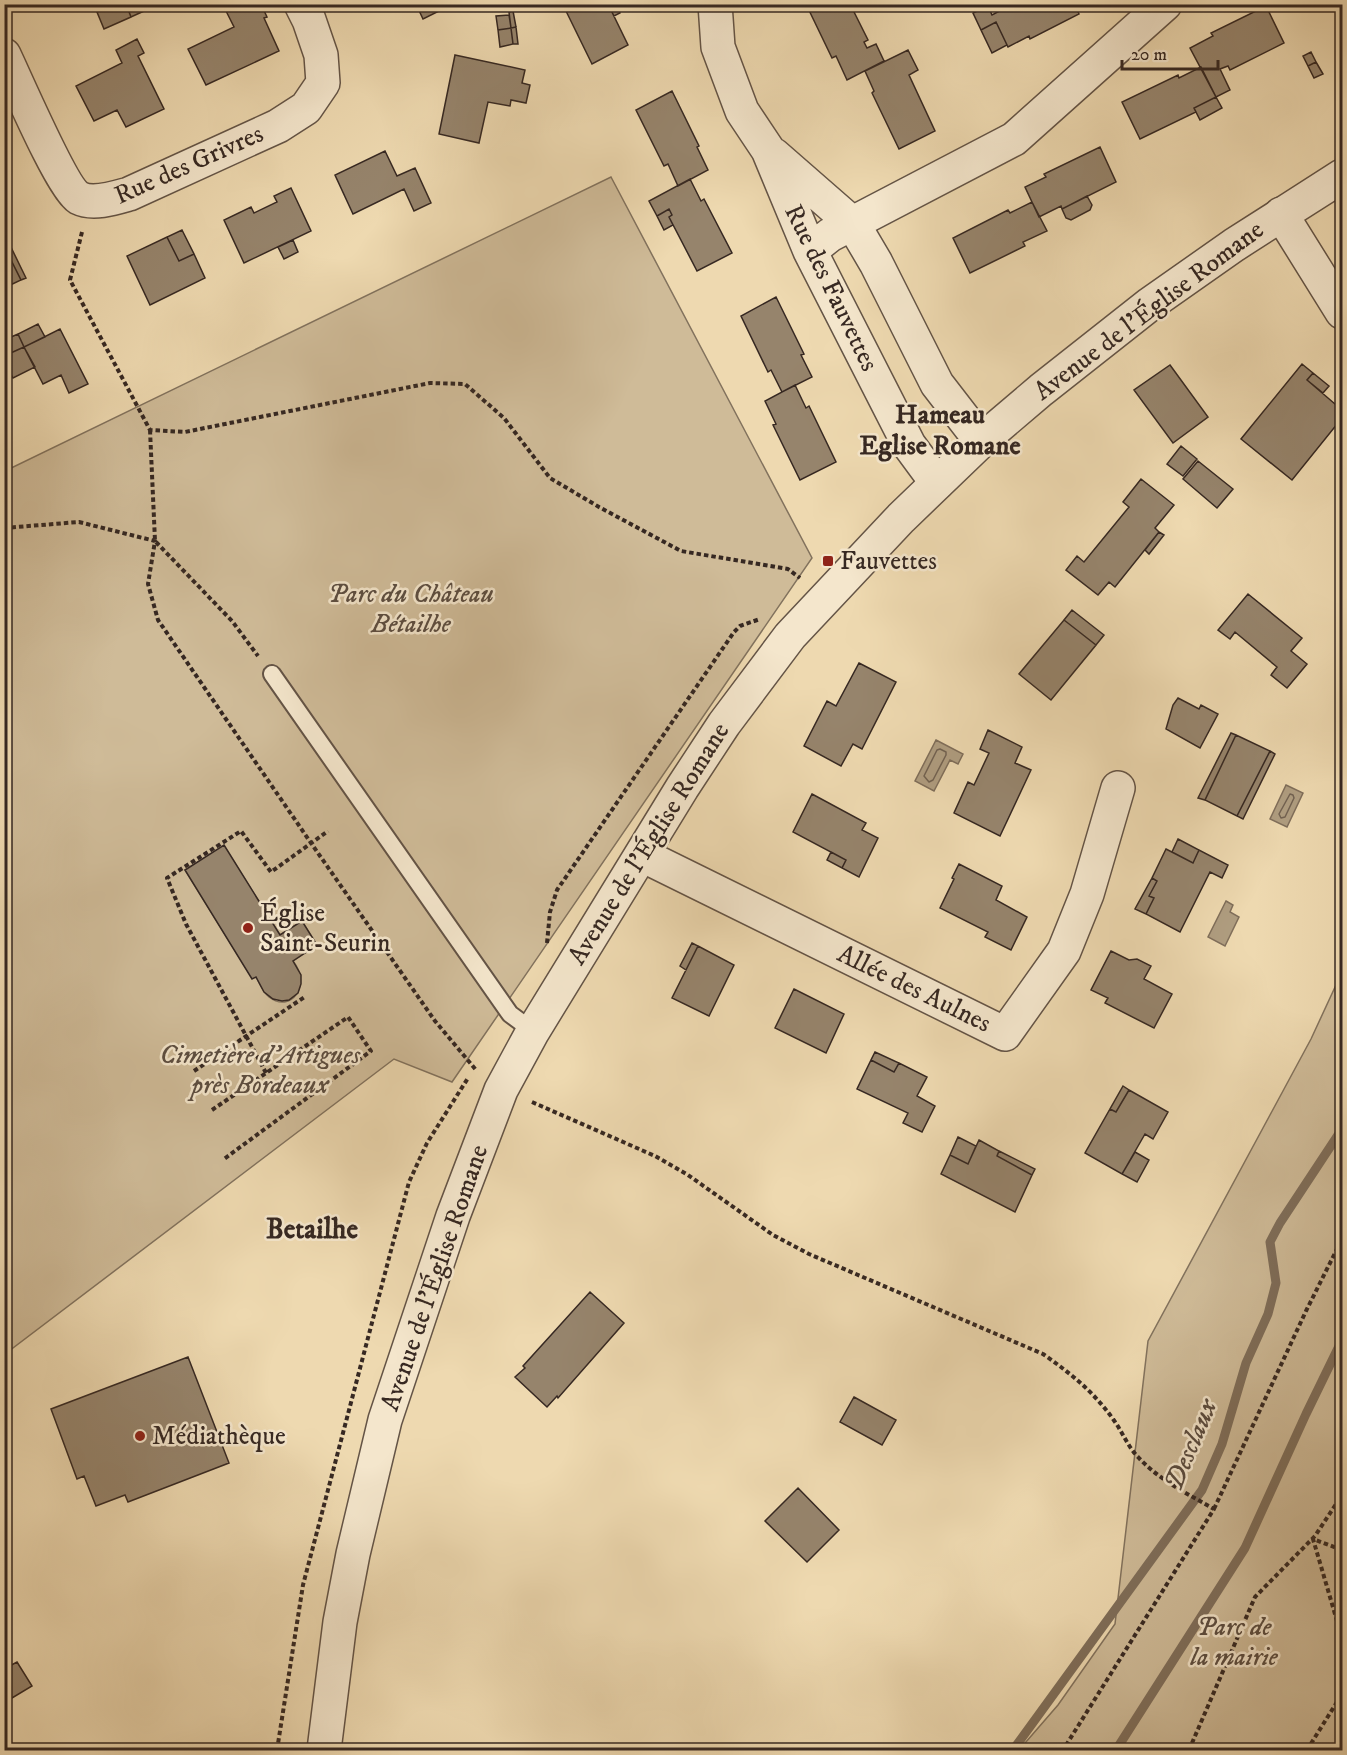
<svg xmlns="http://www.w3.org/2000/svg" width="1347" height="1755" font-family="'IM FELL DW Pica',serif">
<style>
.green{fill:#cfbb98;stroke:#82725d;stroke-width:1.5;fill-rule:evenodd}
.water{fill:#af9d80;stroke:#7f6e5a;stroke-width:1.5}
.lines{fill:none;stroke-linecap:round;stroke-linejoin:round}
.shore{stroke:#726251;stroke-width:1.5}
.stream{stroke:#7f6e5a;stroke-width:9}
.building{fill:#96846c;stroke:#362822;stroke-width:1.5}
.service-casing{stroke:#645446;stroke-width:20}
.minor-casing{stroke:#645446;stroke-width:36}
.tertiary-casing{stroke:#645446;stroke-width:36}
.path{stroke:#362822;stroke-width:4;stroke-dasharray:4.5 3;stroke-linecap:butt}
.service{stroke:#f4e6cc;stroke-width:16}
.minor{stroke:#f4e6cc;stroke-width:33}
.tertiary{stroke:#f4e6cc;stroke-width:33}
.poi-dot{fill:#8f2418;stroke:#f4e6cc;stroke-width:2}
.labels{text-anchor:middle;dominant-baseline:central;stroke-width:5;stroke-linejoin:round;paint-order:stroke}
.street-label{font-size:26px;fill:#362822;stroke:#f4e6cc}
.poi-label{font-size:26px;fill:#362822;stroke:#f4e6cc;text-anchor:start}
.park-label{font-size:26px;font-style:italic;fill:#5c4d40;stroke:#f4e6cc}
.neighbourhood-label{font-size:27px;font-weight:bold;fill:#362822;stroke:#f4e6cc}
.water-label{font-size:27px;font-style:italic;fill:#5a4b3e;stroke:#f4e6cc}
.quarter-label{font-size:28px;font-weight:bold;fill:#362822;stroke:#f4e6cc}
</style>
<rect width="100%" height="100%" fill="#eed9b0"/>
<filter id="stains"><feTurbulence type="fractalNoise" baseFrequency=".00333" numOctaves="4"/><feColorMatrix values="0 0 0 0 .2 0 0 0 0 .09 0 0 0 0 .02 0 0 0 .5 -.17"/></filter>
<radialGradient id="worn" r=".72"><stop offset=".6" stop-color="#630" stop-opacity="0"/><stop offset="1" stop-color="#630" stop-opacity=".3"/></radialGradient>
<path class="green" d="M611 177 812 558 452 1082 394 1059 5 1354V471ZM224 846 280 935 302 921 317 945 293 961C312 985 291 1014 269 997 263 992 260 984 256 977L252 978 185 870Z
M1342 972V1750H1019L1058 1705 1115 1624 1148 1341 1311 1039Z"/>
<path class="water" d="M936 740 963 754 958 764 950 760 934 791 915 781Z
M1286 785 1303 793 1287 827 1270 819Z
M1226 901 1233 905 1230 912 1239 917 1225 946 1208 937Z"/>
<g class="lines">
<path class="shore" d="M940 749 946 752V755L933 780 929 782 924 776 937 750Z
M1290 794 1293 795 1294 798 1285 817 1281 818 1279 814Z"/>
<path class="stream" d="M1013 1750 1202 1490 1222 1444 1246 1363 1268 1314 1276 1283 1270 1242 1280 1223 1342 1129
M1116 1750 1245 1548 1306 1414 1342 1340"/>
</g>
<path class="building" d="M113 4H126L131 17 104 29 97 12Z
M126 4H141L144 11 131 17Z
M231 4H261L267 17 264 18 279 51 206 85 188 49 234 27 226 11 233 8Z
M416 4H453L423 19Z
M566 4H608L628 45 592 64 565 9 568 8Z
M608 4H616L620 13 614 16Z
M806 4H850L868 40 864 42 867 48 876 44 884 61 847 80 836 56 832 58Z
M1013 4H1074L1079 14 1030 39 1029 36 1008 47 996 22 981 30 973 13 988 6 992 15Z
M1266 6 1284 43 1230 70 1228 66 1220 69 1230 90 1216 97 1190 48 1213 36 1211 33Z
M513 11 516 27 511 28 509 12Z
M509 15 511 28 498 30 496 16Z
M996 22 1007 45 992 53 981 30Z
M516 27 518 44H513L511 28Z
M511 28 513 44 500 47 498 30Z
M137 39 144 53 138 56 164 109 126 127 117 110 94 121 76 86 122 63 116 50Z
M908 50 918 70 909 75 935 131 899 149 872 93 874 91 865 71Z
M1311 52 1316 62 1308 66 1303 56Z
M455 55 525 70 522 83 530 85 526 103 511 100 510 106 488 102 479 143 439 134Z
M1316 62 1323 74 1314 78 1308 66Z
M1201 67 1216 97 1194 108 1196 112 1140 139 1122 102 1178 75 1179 78Z
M672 91 699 146 697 147 708 170 678 186 668 164 664 166 636 110Z
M1216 97 1222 108 1200 120 1194 108Z
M1100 147 1116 182 1062 209 1061 206 1039 217 1025 187 1046 177 1044 174Z
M385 151 397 176 415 168 431 203 414 211 404 189 353 214 335 175Z
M690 179 701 201 704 199 732 253 697 271 669 217 672 215 669 209 657 216 649 201Z
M291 188 311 231 244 263 224 220 251 207 254 213 277 202 274 196Z
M1087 196 1092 205 1090 210 1071 220 1066 218 1062 209Z
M1032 202 1047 231 1023 242 1025 246 970 273 953 238 1008 210 1010 213Z
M669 209 672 215 669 217 673 225 664 230 657 216Z
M182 230 194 254 179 261 167 237Z
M6 237 26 278 21 280 4 246V238Z
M167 237 179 261 194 254 205 278 150 305 127 256Z
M293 240 298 252 284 259 278 247Z
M4 246 21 280 4 288Z
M776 297 804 354 801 355 812 377 782 392 771 370 768 372 741 316Z
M38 324 45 337 24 347 18 334Z
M60 329 88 384 69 393 61 375 43 384 24 347Z
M18 334 24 347 4 356V340Z
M24 347 35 367 13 378 4 361V356Z
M1302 364 1313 373 1307 380 1342 410V418L1292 480 1241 439Z
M1170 365 1208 417 1173 443 1134 390Z
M1313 373 1329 386 1323 393 1307 380Z
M795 385 806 408 809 406 836 462 800 480 773 425 776 424 765 401Z
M1181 446 1197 459 1183 476 1167 464Z
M1198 461 1233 489 1217 508 1183 479Z
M1141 479 1174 505 1155 528 1159 532 1115 587 1109 582 1098 595 1066 570 1077 556 1084 562 1129 507 1123 502Z
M1159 532 1164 535 1149 554 1145 550Z
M1248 594 1302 638 1291 651 1307 664 1287 688 1271 675 1277 667 1235 632 1230 639 1218 630Z
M1072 610 1104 635 1096 645 1064 620Z
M1064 620 1096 645 1051 700 1019 674Z
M859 663 896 682 862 749 853 744 841 766 804 746 827 701 836 706Z
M1178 698 1199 709 1201 705 1218 714 1200 748 1166 729 1173 705Z
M988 730 1022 747 1015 763 1031 770 1000 836 954 813 968 782 974 785 989 753 980 749Z
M1231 733 1236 735 1205 800 1198 798Z
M1236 735 1270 751 1237 816 1205 800Z
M1270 751 1275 754 1243 819 1237 816Z
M812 794 866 823 862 830 878 838 859 877 842 868 846 860 793 832Z
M1178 839 1199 850 1193 863 1172 852Z
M224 845 280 935 302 921 317 945 293 961 301 975V984L298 993 289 1000 282 1001 273 999 264 992 256 977 252 979 185 870Z
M1166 849 1193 863 1199 850 1228 865 1222 878 1210 872 1180 932 1146 914 1154 898 1149 896 1157 881 1152 878Z
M831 852 846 860 842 868 827 860Z
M959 864 1002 886 996 900 1027 917 1011 950 985 937 988 932 940 908 954 879 952 878Z
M1152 878 1157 881 1149 896 1154 898 1146 914 1135 909Z
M692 943 698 946 686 970 680 966Z
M698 946 734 965 709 1016 672 998Z
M1111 951 1129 960 1137 959 1151 966 1144 979 1172 994 1154 1028 1105 1003 1108 998 1091 990Z
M794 989 844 1014 826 1053 775 1028Z
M875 1052 899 1063 894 1072 871 1060Z
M871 1060 894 1072 899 1063 927 1077 917 1096 935 1106 922 1132 903 1123 908 1113 857 1089Z
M1123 1086 1129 1090 1116 1112 1110 1109Z
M1129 1090 1168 1112 1153 1139 1145 1134 1122 1174 1085 1153 1110 1109 1116 1112Z
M958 1137 976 1146 968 1164 950 1155Z
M979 1140 999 1151 997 1156 1032 1175 1015 1212 941 1174 950 1155 968 1164Z
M999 1151 1035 1169 1032 1175 997 1156Z
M1135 1152 1149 1160 1137 1182 1122 1174Z
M590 1292 624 1323 558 1398 557 1396 547 1407 515 1377 525 1368 523 1366Z
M188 1357 229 1463 128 1502 125 1495 96 1506 84 1476 77 1479 51 1409Z
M854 1397 896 1420 882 1445 840 1422Z
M798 1488 839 1530 807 1562 765 1521Z
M17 1662 32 1686 7 1701 4 1698V1669Z"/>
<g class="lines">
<defs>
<path id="service" d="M272 674 510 1014 533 1031"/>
<path id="minor" d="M715 4 718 47 742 111 768 150 810 251 909 445 937 483
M4 55C16 80 62 188 79 198 93 205 115 198 129 194L278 126 306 108 323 83 321 55 309 20 301 4
M774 155 853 224 876 263 937 384 981 441
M1281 214 1342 312
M810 251 830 235 1014 139 1165 4
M642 855 1005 1034 1064 951 1087 894 1118 788"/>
<path id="tertiary" d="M324 1750 340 1622 353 1554 385 1420 453 1216 501 1090 533 1031 682 788 724 724 790 636 901 518 981 441 1041 390 1150 304 1234 245 1342 176"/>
</defs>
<use href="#service" class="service-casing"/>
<use href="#minor" class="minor-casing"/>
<use href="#tertiary" class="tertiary-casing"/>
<path class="path" d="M82 232 70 280 150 430 185 432 430 383 465 384 504 418 550 478 599 507 681 551 788 569 800 578
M150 430 155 541 232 621 258 656
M4 528 79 522 155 541 148 584 158 620 311 843 435 1021 476 1070
M547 943 550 912 557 890 734 632 740 626 760 619
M194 1071 306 996
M266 1073 186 924 167 878 241 831 271 872 328 831
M532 1102 655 1156 688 1175 773 1235 809 1254 1043 1354C1070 1373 1093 1391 1113 1419 1122 1431 1128 1447 1138 1457 1159 1480 1188 1494 1214 1509L1063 1750
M212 1110 348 1017 371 1051 224 1159
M1214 1509 1306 1311 1342 1239
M1342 1550 1313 1539 1342 1638
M277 1750 303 1585 409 1182 427 1143 468 1078
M1189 1750 1255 1597 1315 1536 1342 1495
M1307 1750 1342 1694"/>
<use href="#service" class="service"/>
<use href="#minor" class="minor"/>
<use href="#tertiary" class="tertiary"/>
</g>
<g class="poi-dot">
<rect x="822" y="555" width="12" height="12" rx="3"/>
<circle cx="248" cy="928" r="6"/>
<circle cx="140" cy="1436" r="6"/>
</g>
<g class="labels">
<g class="street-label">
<text transform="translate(189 165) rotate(-24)">Rue des Grivres</text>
<text transform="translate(831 288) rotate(64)">Rue des Fauvettes</text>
<text transform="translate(1149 311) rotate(-37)">Avenue de l'Église Romane</text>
<text transform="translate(649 844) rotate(-58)">Avenue de l'Église Romane</text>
<text transform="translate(914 989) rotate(26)">Allée des Aulnes</text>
<text transform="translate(435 1278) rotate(-71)">Avenue de l'Église Romane</text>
</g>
<g class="poi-label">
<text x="840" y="561">Fauvettes</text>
<text x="260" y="913">Église<tspan x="260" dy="30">Saint-Seurin</tspan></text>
<text x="152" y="1436">Médiathèque</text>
</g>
<g class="park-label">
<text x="411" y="594">Parc du Château<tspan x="411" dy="30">Bétailhe</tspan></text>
<text x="260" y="1055">Cimetière d'Artigues<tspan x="260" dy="30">près Bordeaux</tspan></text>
<text x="1234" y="1627">Parc de<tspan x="1234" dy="30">la mairie</tspan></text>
</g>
<g class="neighbourhood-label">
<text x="940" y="415">Hameau<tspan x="940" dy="31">Eglise Romane</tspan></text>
</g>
<g class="water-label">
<text transform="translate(1191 1445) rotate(-67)">Desclaux</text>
</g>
<g class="quarter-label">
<text x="312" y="1229">Betailhe</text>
</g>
</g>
<rect width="1347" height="1755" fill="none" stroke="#eed9b0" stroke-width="24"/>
<rect x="6" y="6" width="1335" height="1743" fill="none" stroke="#362822" stroke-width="3"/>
<rect x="12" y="12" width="1323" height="1731" fill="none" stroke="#362822" stroke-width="1.5"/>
<path d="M1122 60v9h96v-9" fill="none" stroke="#362822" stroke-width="3"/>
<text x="1131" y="60" font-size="18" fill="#362822" stroke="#f4e6cc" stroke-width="4.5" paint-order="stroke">20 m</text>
<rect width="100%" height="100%" filter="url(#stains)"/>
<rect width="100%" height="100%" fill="url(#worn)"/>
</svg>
